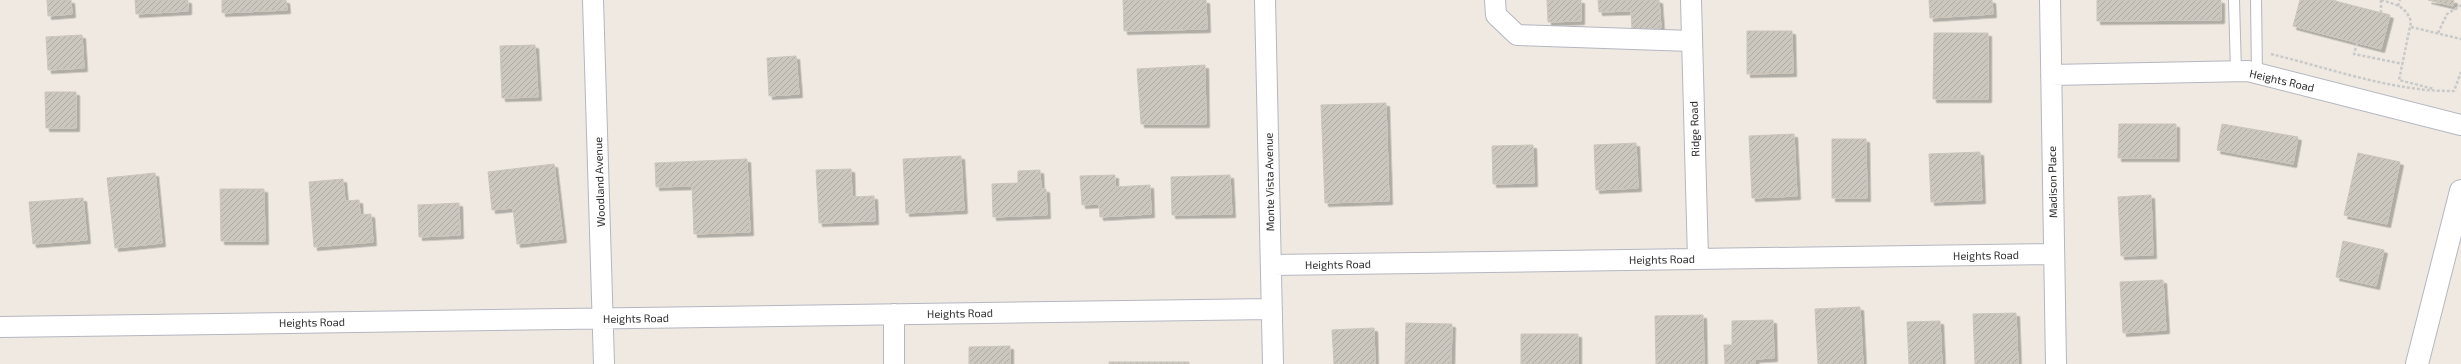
<svg xmlns="http://www.w3.org/2000/svg" width="2461" height="364" font-family="'Exo 2',sans-serif">
<style>
.building{fill:url(#building-hatch);stroke:#cbc5ba;filter:url(#shadow)}
.lines{fill:none;stroke-linecap:round;stroke-linejoin:round}
.lane-casing{stroke:#b4b7c1;stroke-width:12}
.street-casing{stroke:#b4b7c1;stroke-width:22}
.secondary-casing{stroke:#b4b7c1;stroke-width:24}
.path{stroke:#c9c9c9;stroke-width:2.5;stroke-dasharray:3 2;stroke-linecap:butt}
.lane{stroke:#fff;stroke-width:10}
.street{stroke:#fff;stroke-width:20}
.secondary{stroke:#fff;stroke-width:22}
.labels{text-anchor:middle;dominant-baseline:central;stroke-width:3;stroke-linejoin:round;paint-order:stroke}
.street-label{font-size:11px;fill:#2e2e2e;stroke:#fff}
</style>
<defs>
<pattern id="building-hatch" width="6" height="6" patternUnits="userSpaceOnUse"><rect width="6" height="6" fill="#cbc7bf"/><path d="M-1 1l2-2M0 6l6-6M5 7l2-2" fill="none" stroke="#afaba4"/></pattern>
<filter id="shadow"><feDropShadow dx="3.5" dy="3.5" stdDeviation="0" flood-color="#0004"/></filter>
</defs>
<rect width="100%" height="100%" fill="#efe9e1"/>
<path class="building" d="M47 0H71L72 14 48 16Z
M135 0H188V11L136 14Z
M222 0H286L287 10 222 13Z
M1123 0H1206L1207 29 1124 31Z
M1547 0H1581V21L1548 22Z
M1598 0H1659L1661 28 1632 30 1631 11 1599 12Z
M1929 0H1992L1993 14 1930 18Z
M2097 0H2221V20L2097 21Z
M2300 0H2331L2390 15 2381 49 2293 26Z
M2428 0H2454L2453 6Z
M1747 31H1792L1793 73 1747 74Z
M1934 33H1988V99H1933Z
M82 35 84 68 48 70 46 37Z
M535 45 538 97 502 98 500 46Z
M796 56 799 94 769 96 767 58Z
M1205 65 1206 124H1141L1137 69Z
M45 92H76V128H46Z
M1386 103 1389 201 1325 203 1321 105Z
M2119 124H2176V158H2118Z
M2222 124 2298 137 2293 164 2217 150Z
M1794 134 1797 196 1752 198 1749 136Z
M1832 139H1866L1867 198H1832Z
M1636 143 1638 188 1596 190 1594 145Z
M1533 145 1534 183 1493 184 1492 146Z
M1980 152 1982 200 1931 202 1929 154Z
M2358 153 2400 162 2387 224 2344 215Z
M961 156 964 210 906 213 903 159Z
M747 159 750 232 694 234 692 186 656 187 655 163Z
M554 164 563 239 517 244 513 208 492 210 488 172Z
M851 169 852 197 874 196 875 221 819 223 816 170Z
M1040 170 1041 189H1046L1047 215 993 217 992 184 1018 183V171Z
M155 173 162 243 115 248 107 178Z
M1115 175V187L1150 185 1151 214 1100 217 1099 204 1082 205 1080 176Z
M1230 175 1232 214 1172 215 1171 177Z
M343 179 345 201 359 200 360 215 371 214 373 242 314 247 309 182Z
M220 189H264L265 241H221Z
M2151 195 2153 255 2121 256 2118 197Z
M83 198 87 240 33 244 29 202Z
M459 203 460 235 419 237 418 205Z
M2343 241 2384 250 2376 286 2336 277Z
M2163 280 2166 330 2123 333 2120 282Z
M1860 307 1863 364H1818L1815 309Z
M2016 313 2018 364H1975L1973 314Z
M1703 315 1704 364H1656L1655 316Z
M1773 320 1774 358 1755 359V364H1725L1724 345H1732V321Z
M1940 321 1942 364H1909L1907 322Z
M1406 323 1452 324 1451 364H1405Z
M1374 328 1375 364H1334L1332 330Z
M1521 334H1578V364H1521Z
M1010 346V364H969V347Z
M1109 362H1189V364H1109Z"/>
<g class="lines">
<defs>
<path id="lane" d="M2234 0 2236 72
M2256 0 2257 74"/>
<path id="street" d="M593 0 604 364
M1265 0 1273 364
M1495 0 1496 15 1517 35 1691 41
M1691 0 1698 259
M2050 0 2056 364
M2051 75 2248 71 2461 125
M1271 265 2054 254
M0 327 1272 309
M894 364V314"/>
<path id="secondary" d="M2417 364 2461 191"/>
</defs>
<use href="#lane" class="lane-casing"/>
<use href="#street" class="street-casing"/>
<use href="#secondary" class="secondary-casing"/>
<path class="path" d="M2381 0C2395 4 2407 7 2411 22L2399 80 2434 89
M2335 1V0
M2398 6 2400 0
M2381 13V0
M2411 27 2461 39
M2438 33 2447 14 2461 5
M2357 43 2354 54 2403 64
M2271 54C2329 68 2394 92 2454 91L2461 72"/>
<use href="#lane" class="lane"/>
<use href="#street" class="street"/>
<use href="#secondary" class="secondary"/>
</g>
<g class="labels">
<g class="street-label">
<text transform="translate(2282 80) rotate(13)">Heights Road</text>
<text transform="translate(1694 129) rotate(-92)">Ridge Road</text>
<text transform="translate(599 182) rotate(-92)">Woodland Avenue</text>
<text transform="translate(1269 182) rotate(-91)">Monte Vista Avenue</text>
<text transform="translate(2052 182) rotate(-91)">Madison Place</text>
<text transform="translate(1986 255) rotate(-1)">Heights Road</text>
<text transform="translate(1662 259) rotate(-1)">Heights Road</text>
<text transform="translate(1338 264) rotate(-1)">Heights Road</text>
<text transform="translate(960 313) rotate(-1)">Heights Road</text>
<text transform="translate(636 318) rotate(-1)">Heights Road</text>
<text transform="translate(312 322) rotate(-1)">Heights Road</text>
</g>
</g>
</svg>
